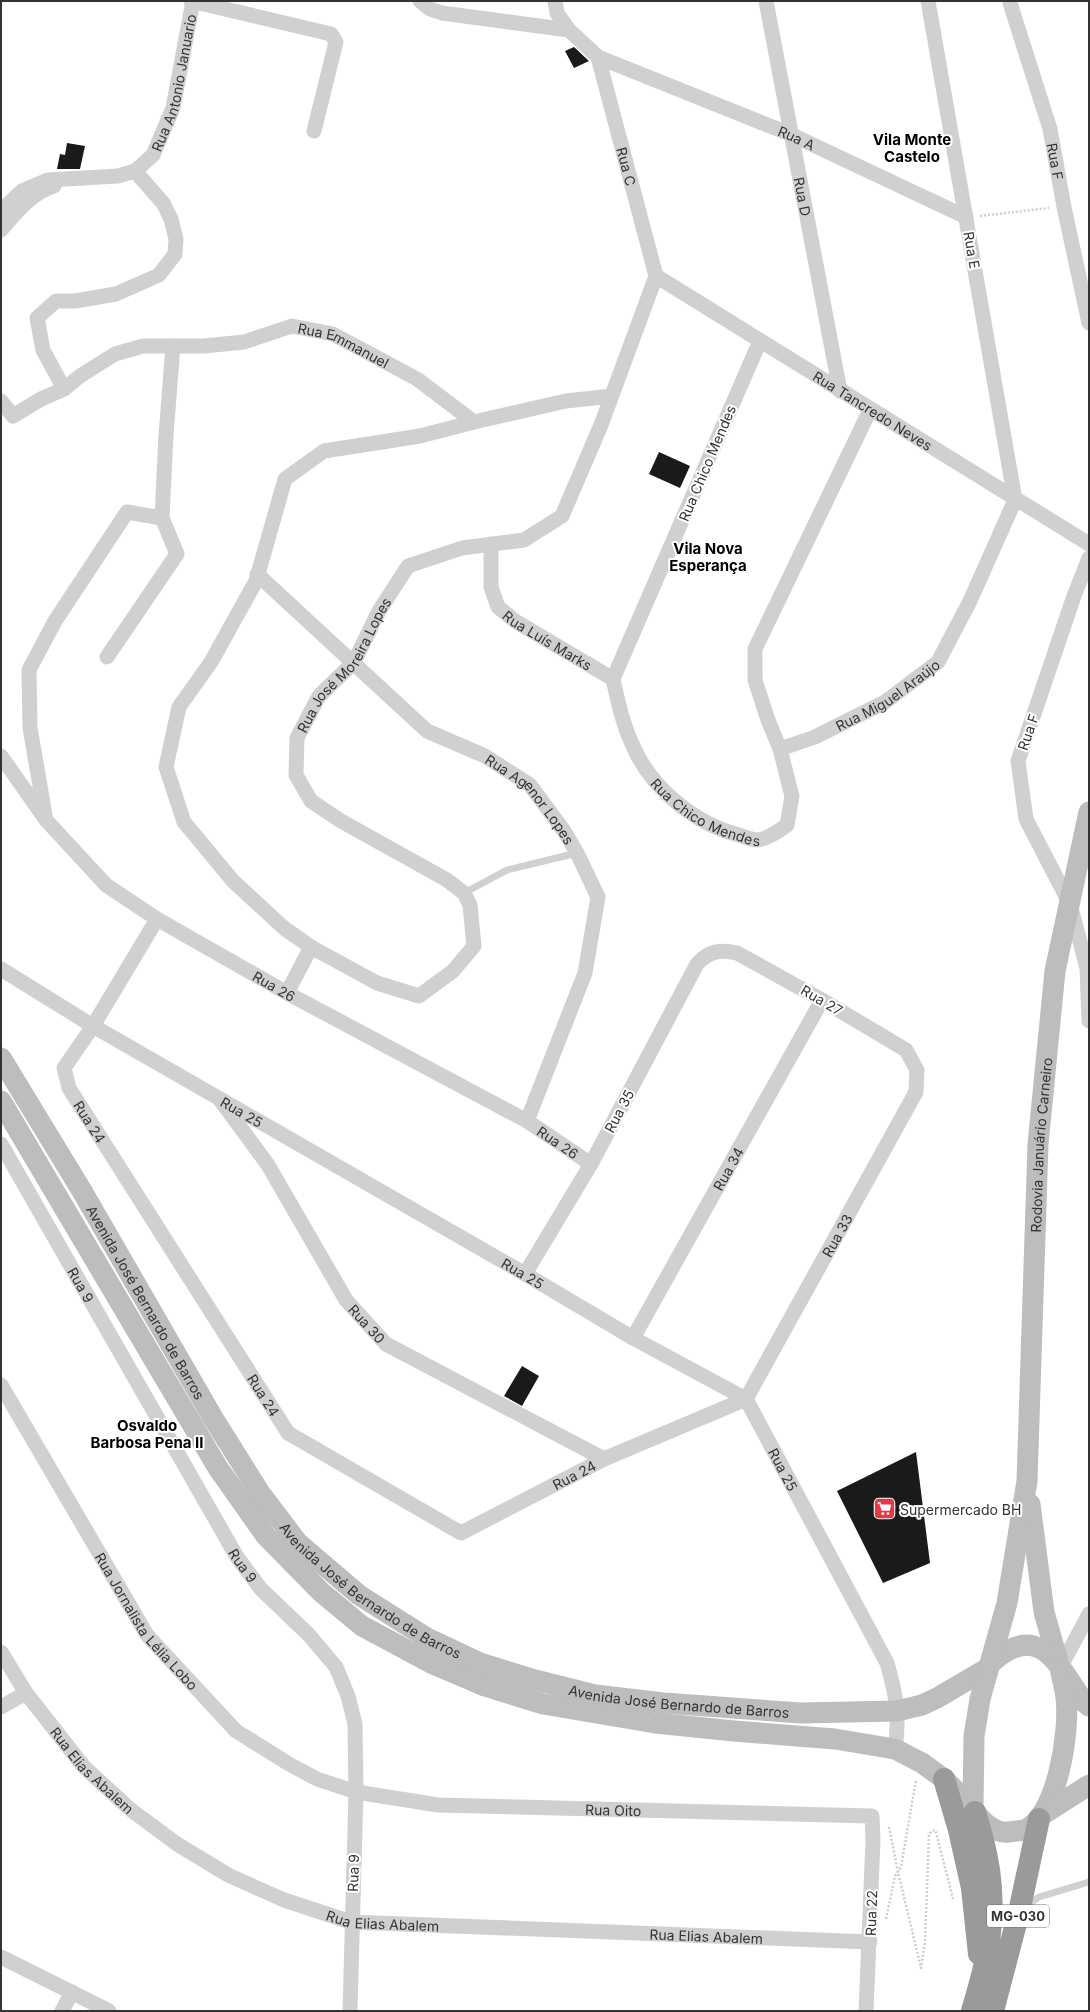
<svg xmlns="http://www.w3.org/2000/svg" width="1090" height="2012" font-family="Inter,sans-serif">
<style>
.building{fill:#1a1a1a}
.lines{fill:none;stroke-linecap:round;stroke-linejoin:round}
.path{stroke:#cdcdcd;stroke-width:2.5;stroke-dasharray:2 2;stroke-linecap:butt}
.lane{stroke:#d0d0d0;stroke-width:7}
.street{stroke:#d0d0d0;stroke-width:15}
.secondary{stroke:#bdbdbd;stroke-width:21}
.highway{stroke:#9a9a9a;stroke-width:22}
.labels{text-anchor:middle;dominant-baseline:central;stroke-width:4;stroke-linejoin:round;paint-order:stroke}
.shield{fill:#fff;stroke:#707070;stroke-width:1}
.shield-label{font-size:13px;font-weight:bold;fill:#333}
.street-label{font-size:14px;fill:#333;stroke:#fff}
.poi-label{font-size:14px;fill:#333;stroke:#fff;text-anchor:start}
.neighbourhood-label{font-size:15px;font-weight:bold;fill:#000;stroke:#fff}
</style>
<rect width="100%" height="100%" fill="#fff"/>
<path class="building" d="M574 47 589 61 574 68 565 51Z
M67 143 85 146 80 169H57L60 154 65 155Z
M659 452 690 466 680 488 649 474Z
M522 1366 539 1376 522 1406 504 1396Z
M916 1452 930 1563 883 1583 837 1491Z"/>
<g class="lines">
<path class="path" d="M980 216 1049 208
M889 1827 898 1872 921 1968 925 1942 929 1834 932 1831 935 1830 936 1832 953 1899
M886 1919 895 1876 901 1867 916 1780"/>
<path class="lane" d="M464 893 507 870 577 853
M1025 1907 1039 1897 1089 1882"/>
<g class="street">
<path d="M191 1 331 34 336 42 314 131"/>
<path d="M420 1 430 9 442 13 569 30"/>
<path id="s1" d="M555 1 557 13 569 30 598 57 790 134 966 217"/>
<path id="s2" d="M766 1 840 391"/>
<path id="s3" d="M1010 3 1050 129 1064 207 1089 323"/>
<path id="s4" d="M598 57 656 276"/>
<path id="s5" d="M1 211 22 191 48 180 118 176 135 171 153 155 173 108 193 1"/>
<path d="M1 230C15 214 32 192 54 186"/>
<path id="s6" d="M656 276 1089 544"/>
<path id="s7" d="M760 341 613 679C618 702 623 725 633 746 651 788 695 824 739 835 745 837 752 840 757 840 768 839 779 831 787 825L792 796 780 749 768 720 755 680V649L870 410"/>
<path d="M64 389 43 350 37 318 56 301H75L116 294 159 275 175 254 176 239 171 219 163 203 135 171"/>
<path id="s8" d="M612 396 566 401 474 422 420 436 324 451 285 479 256 581 211 662 179 707 166 767 184 822 233 881 284 928 311 947 377 983 419 996 453 971 474 946 470 905 464 893 447 880 341 821 311 801 296 775 297 738 319 696 354 662 379 611 408 566 462 548 524 540 562 516 601 425 656 276"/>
<path d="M1 401 13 416"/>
<path id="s9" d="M13 416 41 399 64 389 80 376 115 354 143 346H204L244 342 292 326 333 334 417 379 474 422"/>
<path id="s10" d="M491 544V587L498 607 515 621 613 679"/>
<path d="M1089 558 1074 596 1018 761 1026 819 1070 904 1087 968 1089 1021"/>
<path id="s11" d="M257 574 427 731 485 756 530 785 564 831 577 853 598 897 585 973 527 1121"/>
<path d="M107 657 177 554 162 518 166 435 173 346"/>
<path id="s12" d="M780 749 815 737 885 702 938 662 970 601 1015 500 928 1"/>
<path id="s13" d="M1 756 46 820 106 885 157 919 287 993 527 1121 591 1164"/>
<path d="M45 815 30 728 29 670 55 621 127 512 162 518"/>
<path id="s14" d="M157 919 93 1026 64 1068 69 1088 288 1433 461 1533 604 1459 746 1399 916 1092 917 1070 906 1050 822 1000 737 953C720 949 709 951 697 964L591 1164 525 1274"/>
<path id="s15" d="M1 969 93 1026 525 1274 633 1338 746 1399 887 1663C896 1694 900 1716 895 1749"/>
<path d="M287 993 311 947"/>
<path id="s16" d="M221 1101 268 1165 346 1300 386 1344 604 1459"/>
<path id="s17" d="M1 1144 237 1557 261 1589 309 1635 336 1667 348 1696 355 1724 356 1792 350 2011"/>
<path id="s18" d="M633 1338 822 1000"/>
<path id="s19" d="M1 1385 147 1635 236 1731 289 1764 317 1779 356 1792 438 1805 872 1816 873 1841 866 2011"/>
<path id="s20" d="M1 1652 26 1693 84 1767 131 1810 177 1844 228 1875 284 1900 351 1922 870 1942"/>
<path d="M1060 1668 1089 1614"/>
<path d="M1 1707 26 1693"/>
<path d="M1 1957 109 2011"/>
<path d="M62 2011 72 1992"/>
</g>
<g class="secondary">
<path id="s21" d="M1 1058 82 1191 213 1418 260 1493 298 1543 359 1595 427 1638 480 1663 535 1680 595 1695 664 1703 801 1713 897 1711 922 1705 937 1698 988 1668"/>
<path d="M1 1101 218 1468 266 1536 321 1592 362 1626 431 1663 485 1686 543 1704 655 1723 734 1731 835 1739 895 1749 922 1763 944 1779 973 1808"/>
<path d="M1030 1504 1044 1612 1059 1665"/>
<path d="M991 1663C1039 1619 1058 1665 1084 1702L1089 1706"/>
<path id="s22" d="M1060 1668C1062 1678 1065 1688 1066 1698 1070 1729 1058 1817 1024 1830 1020 1831 1014 1831 1009 1832 995 1834 979 1820 973 1808L974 1736 980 1699 1007 1603 1027 1481 1038 1144 1055 971 1089 812"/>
<path d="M1042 1815 1089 1785"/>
</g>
<path class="highway" d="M944 1779 959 1830 972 1888 979 1954
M972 2011C979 1986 988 1959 990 1933 995 1889 988 1853 975 1812
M993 2011 1019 1912 1039 1819"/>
</g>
<defs>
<symbol id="supermarket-square" viewBox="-11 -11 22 22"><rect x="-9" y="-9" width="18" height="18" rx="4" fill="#e63946" stroke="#fff"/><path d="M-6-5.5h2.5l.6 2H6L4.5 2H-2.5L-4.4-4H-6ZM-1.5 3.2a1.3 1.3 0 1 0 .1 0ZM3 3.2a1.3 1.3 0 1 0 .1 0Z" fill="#fff"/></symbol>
</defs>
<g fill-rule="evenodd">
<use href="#supermarket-square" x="872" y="1496" width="25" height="25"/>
</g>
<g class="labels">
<rect class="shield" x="987" y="1905" width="62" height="22" rx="3"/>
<g class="shield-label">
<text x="1018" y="1916">MG-030</text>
</g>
<g class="street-label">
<text stroke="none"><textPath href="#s5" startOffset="245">Rua Antonio Januario</textPath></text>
<text stroke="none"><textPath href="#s1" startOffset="287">Rua A</textPath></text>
<text stroke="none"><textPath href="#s3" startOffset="165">Rua F</textPath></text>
<text stroke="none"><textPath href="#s4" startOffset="113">Rua C</textPath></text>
<text stroke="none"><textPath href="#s2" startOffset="199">Rua D</textPath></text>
<text transform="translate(972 250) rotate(80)">Rua E</text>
<text stroke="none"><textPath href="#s9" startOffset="356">Rua Emmanuel</textPath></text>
<text stroke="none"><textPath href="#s6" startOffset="255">Rua Tancredo Neves</textPath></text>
<text transform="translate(707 463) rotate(-67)">Rua Chico Mendes</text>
<text stroke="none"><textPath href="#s10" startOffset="124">Rua Luís Marks</textPath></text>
<text stroke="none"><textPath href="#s8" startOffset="1476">Rua José Moreira Lopes</textPath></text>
<text stroke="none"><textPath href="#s12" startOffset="121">Rua Miguel Araújo</textPath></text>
<text transform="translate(1028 732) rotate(-71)">Rua F</text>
<text stroke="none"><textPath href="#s11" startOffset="358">Rua Agenor Lopes</textPath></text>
<text stroke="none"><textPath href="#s7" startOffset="541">Rua Chico Mendes</textPath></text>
<text stroke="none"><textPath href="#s13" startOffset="363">Rua 26</textPath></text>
<text transform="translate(822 1000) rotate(30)">Rua 27</text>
<text stroke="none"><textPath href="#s15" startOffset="280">Rua 25</textPath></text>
<text transform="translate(619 1111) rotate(-62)">Rua 35</text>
<text stroke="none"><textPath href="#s14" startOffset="236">Rua 24</textPath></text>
<text stroke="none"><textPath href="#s13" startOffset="687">Rua 26</textPath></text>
<text stroke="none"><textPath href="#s22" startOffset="905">Rodovia Januário Carneiro</textPath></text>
<text stroke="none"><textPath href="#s18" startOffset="194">Rua 34</textPath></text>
<text stroke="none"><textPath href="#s14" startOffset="1307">Rua 33</textPath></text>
<text stroke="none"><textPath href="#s15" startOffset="604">Rua 25</textPath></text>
<text stroke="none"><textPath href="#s17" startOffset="162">Rua 9</textPath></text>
<text stroke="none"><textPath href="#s21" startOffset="284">Avenida José Bernardo de Barros</textPath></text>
<text stroke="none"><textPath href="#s16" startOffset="267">Rua 30</textPath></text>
<text stroke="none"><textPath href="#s14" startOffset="560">Rua 24</textPath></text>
<text stroke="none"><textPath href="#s15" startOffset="940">Rua 25</textPath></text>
<text stroke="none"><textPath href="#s14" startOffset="932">Rua 24</textPath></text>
<text stroke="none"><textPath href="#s17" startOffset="486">Rua 9</textPath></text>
<text stroke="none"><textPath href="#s21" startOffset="656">Avenida José Bernardo de Barros</textPath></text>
<text stroke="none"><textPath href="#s19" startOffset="278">Rua Jornalista Lélia Lobo</textPath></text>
<text stroke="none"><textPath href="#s21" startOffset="992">Avenida José Bernardo de Barros</textPath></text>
<text stroke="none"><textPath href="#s20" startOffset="150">Rua Elias Abalem</textPath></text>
<text stroke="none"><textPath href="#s19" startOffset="814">Rua Oito</textPath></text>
<text transform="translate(353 1873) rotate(-88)">Rua 9</text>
<text transform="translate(871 1913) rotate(-88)">Rua 22</text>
<text stroke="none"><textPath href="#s20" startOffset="486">Rua Elias Abalem</textPath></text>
<text stroke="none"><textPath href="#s20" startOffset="810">Rua Elias Abalem</textPath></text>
</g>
<g class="poi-label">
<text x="900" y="1509">Supermercado BH</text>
</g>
<g class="neighbourhood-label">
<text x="912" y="139">Vila Monte<tspan x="912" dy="17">Castelo</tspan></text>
<text x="708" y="548">Vila Nova<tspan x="708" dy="17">Esperança</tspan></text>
<text x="147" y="1425">Osvaldo<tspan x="147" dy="17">Barbosa Pena II</tspan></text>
</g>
</g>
<rect width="1090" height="2012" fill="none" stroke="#333333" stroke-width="4"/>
</svg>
